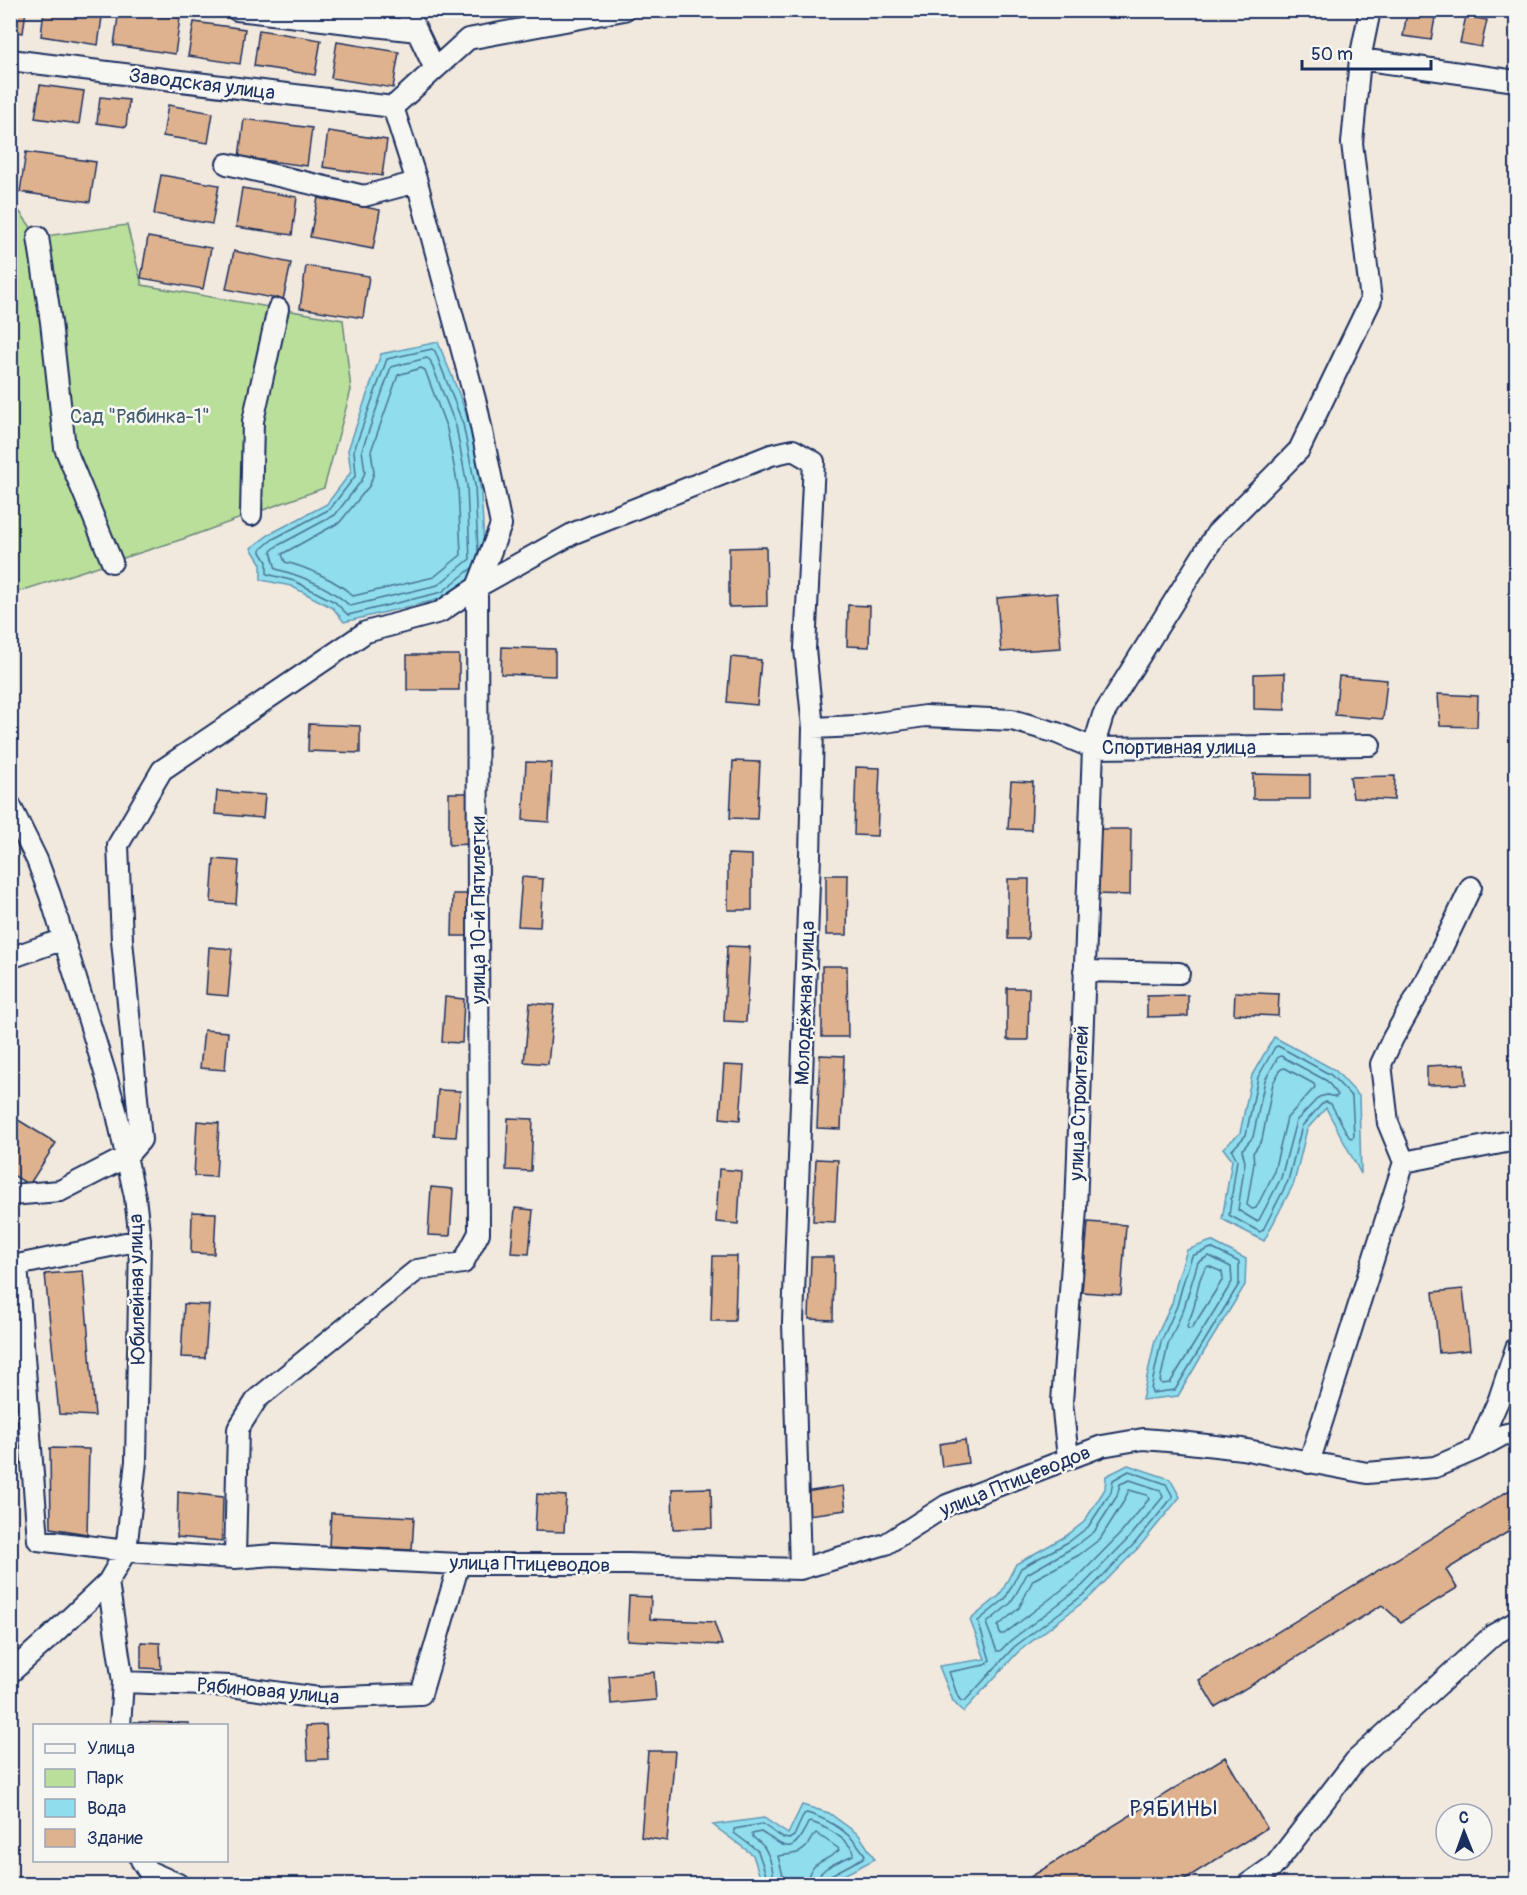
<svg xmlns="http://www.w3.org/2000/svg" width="1527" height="1895" font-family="Pangolin,sans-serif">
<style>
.green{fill:#b9df9a;stroke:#6a877c;stroke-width:1.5}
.water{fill:#8fdded;stroke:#6197b4;stroke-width:1.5}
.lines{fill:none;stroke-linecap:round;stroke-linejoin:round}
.shore{stroke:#497597;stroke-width:1.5}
.building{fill:#deb28e;stroke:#1b2f5e;stroke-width:1.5}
.minor-casing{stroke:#1b2f5e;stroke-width:24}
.minor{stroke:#f6f6f2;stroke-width:20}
.labels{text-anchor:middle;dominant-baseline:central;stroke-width:5;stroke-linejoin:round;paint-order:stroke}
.street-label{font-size:20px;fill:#1b2f5e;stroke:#f6f6f2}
.park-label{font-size:20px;fill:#425b6d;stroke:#f6f6f2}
.quarter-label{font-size:22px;letter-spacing:1.5px;fill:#1b2f5e;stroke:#f6f6f2}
</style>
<rect width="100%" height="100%" fill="#f1e8de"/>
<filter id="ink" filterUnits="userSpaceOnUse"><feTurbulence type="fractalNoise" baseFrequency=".0167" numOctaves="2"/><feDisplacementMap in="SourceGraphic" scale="12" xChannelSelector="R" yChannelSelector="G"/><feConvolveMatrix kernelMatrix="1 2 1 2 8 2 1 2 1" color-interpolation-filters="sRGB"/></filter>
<g filter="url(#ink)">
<path class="green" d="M11 204H14L38 237 127 225 142 285 343 320 351 390 324 488 183 539 11 594Z"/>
<path class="water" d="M438 342C448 368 462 397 469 424 481 470 484 518 484 566L445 598 344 622 333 608 291 586 261 580V564L251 548 270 534 327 504 351 472 348 450 381 354Z
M1274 1037 1335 1070 1359 1096 1361 1174 1326 1108 1307 1129 1294 1183 1264 1241 1222 1219 1232 1160 1223 1148 1240 1133 1252 1075Z
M1211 1241 1246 1259 1245 1285 1205 1350 1178 1396 1142 1400 1155 1340 1172 1303 1178 1278 1187 1250Z
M1128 1465 1170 1479 1180 1497 1139 1547 1091 1596 1018 1652 963 1712 953 1701 939 1666 985 1659 970 1620 1000 1595 1016 1564 1066 1536 1084 1522 1105 1489 1106 1476Z
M802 1805 829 1813 859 1835 875 1859 830 1882 828 1884H757L761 1880 753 1855 713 1825 764 1818 788 1834Z"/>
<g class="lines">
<path class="shore" d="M427 358 430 360 456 426 467 486 470 559 438 585 350 606C330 587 302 576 276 569L271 551 277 546 335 515 362 480 365 472 362 450 391 367Z
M421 368 425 370 447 429 458 487 461 555 434 577 353 596C338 581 306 567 285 562L282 554 340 522 370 485 374 472 371 451 398 375Z
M472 568 442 592 348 615 335 602 294 581 267 574V562L261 552V549L273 539 330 509 356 475 354 450 387 359 432 349 435 351 463 424 475 485 478 553
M1278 1046 1331 1075 1352 1097 1354 1136 1352 1138 1349 1137 1331 1104 1326 1102 1321 1105 1302 1126 1288 1181 1263 1230 1260 1232 1229 1215 1237 1160 1232 1150 1246 1135 1258 1077 1275 1047Z
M1281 1056 1327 1081 1338 1095 1336 1097 1327 1095 1319 1097 1296 1121 1281 1178 1259 1220 1256 1221 1238 1210 1245 1162 1242 1150 1253 1137 1265 1080 1278 1057Z
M1285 1068 1314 1084 1315 1087 1287 1118 1273 1175 1256 1208 1252 1209 1247 1205 1254 1163 1253 1153 1262 1140 1273 1083 1281 1069Z
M1211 1248 1239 1262V1284L1175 1390 1152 1393 1151 1389 1161 1342 1177 1306 1184 1280 1192 1256Z
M1209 1256 1231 1267 1232 1282 1170 1383 1162 1384 1160 1381 1168 1345 1184 1308 1198 1262Z
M1208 1266 1222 1272 1223 1279 1192 1328 1188 1329 1187 1326C1189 1320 1192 1314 1194 1307 1197 1295 1198 1274 1208 1266Z
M1129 1471 1166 1484 1172 1495V1498L1135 1543 1087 1592 1014 1647 965 1701H961L958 1697 949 1672 985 1665 990 1660 978 1621 1005 1599 1021 1568 1070 1541 1088 1527 1111 1492 1113 1480Z
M1130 1480 1160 1490 1163 1497 1129 1538 1082 1586 1010 1641 1000 1651H997L987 1626V1623L1011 1603 1027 1574 1074 1547 1094 1532 1117 1496 1120 1484Z
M1129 1490 1147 1495 1149 1499 1122 1532 1076 1579 1004 1634H1000L998 1626 1019 1608 1033 1580 1079 1555 1100 1539 1124 1501Z
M765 1884 767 1878 758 1851 734 1833V1829L762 1824 783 1838 789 1839 794 1836 804 1814 807 1813C831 1820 851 1833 865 1855L863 1858 827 1877 824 1884
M773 1884C775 1874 770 1856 764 1847 761 1843 756 1840 753 1837L752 1834 761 1832C788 1849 792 1856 808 1823L811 1822C826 1827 846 1838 854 1852L853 1855C839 1862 817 1868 816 1884
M783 1884V1876L778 1856C788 1854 799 1856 807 1846 810 1841 811 1837 816 1833L838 1848 839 1850C826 1863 808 1861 807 1884"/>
</g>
<path class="building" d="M10 10H26L23 33 10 31Z
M44 10H103L98 45 41 36Z
M119 10 180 18 175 54 114 45Z
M1407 13 1435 18 1431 40 1403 36Z
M1466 16 1487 20 1481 47 1460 43Z
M194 22 245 29 240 64 188 56Z
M259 30 321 40 315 75 254 66Z
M337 42 399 52 393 88 331 78Z
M10 83 16 84 11 120H10Z
M40 85 84 91 79 124 35 118Z
M100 97 129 100 126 127 97 123Z
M168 105 213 113 208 143 163 136Z
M244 119 312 128 307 166 239 157Z
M328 131 387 140 382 176 323 167Z
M26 152 96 162 90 202 20 192Z
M161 175 219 185 212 224 154 214Z
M242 188 297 197 292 235 236 227Z
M318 198 380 210 373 249 310 237Z
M148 237 211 248 203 289 141 278Z
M234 251 291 263 283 300 226 289Z
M306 266 369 276 363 318 300 308Z
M766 547 767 606 729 607V548Z
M1057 593 1061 648 1001 652 997 598Z
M848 605 870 606 869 647 847 646Z
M502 647 555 649V676L501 674Z
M407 655H459V690H407Z
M731 657 761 660 757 705 727 702Z
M1285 673V710L1254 709V674Z
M1339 676 1387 680 1383 719 1335 715Z
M1438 694 1478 696 1477 727 1440 726Z
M309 724 360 726V753L308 751Z
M733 761 760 762 757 819 730 818Z
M526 762 552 763 549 822 523 820Z
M856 767 880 768 877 836 854 835Z
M1253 774 1310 775V799H1253Z
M1395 776 1394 800 1353 798 1350 777Z
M1011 781 1033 782 1031 830 1008 829Z
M217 791 265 795 263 818 215 814Z
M449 793H470V844L449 845Z
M1095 829H1131L1130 895 1094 894Z
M728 854 752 855V910H728Z
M214 859 239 861 236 904 211 902Z
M826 875H848L847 935H826Z
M522 877 543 879 540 927 518 926Z
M1008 879H1029L1028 939H1008Z
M453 894H468L467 936H452Z
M727 946 750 947 746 1022 724 1021Z
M209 947 232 949 228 996 206 994Z
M822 966H847L848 1037H822Z
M1007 988H1029L1028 1040H1007Z
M1235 992 1279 994 1278 1016 1234 1014Z
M1188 995V1016L1147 1017V996Z
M445 997 464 999 462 1043 442 1042Z
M530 1003 554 1005 548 1064 524 1062Z
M204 1030 228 1032 225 1070 200 1068Z
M820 1055 844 1056 841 1129 817 1128Z
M1465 1064 1466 1084 1427 1085V1066Z
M724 1065 744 1066 740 1120 720 1118Z
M438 1090 460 1091 456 1137 434 1136Z
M10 1115 56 1143 29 1185 10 1173Z
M508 1118 533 1119 531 1171 506 1170Z
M197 1121 219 1123 216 1177 194 1176Z
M816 1159 838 1160 835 1222 813 1221Z
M719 1169 741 1171 738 1224 716 1222Z
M431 1187 453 1189 450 1236 428 1235Z
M515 1208 533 1210 529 1254 511 1253Z
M192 1212 216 1213 214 1254 191 1253Z
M1088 1222 1126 1225 1121 1295 1082 1292Z
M713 1256H737L735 1321H711Z
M811 1257H834L833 1320 809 1319Z
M83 1271 95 1416 59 1414 45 1274Z
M1463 1289 1470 1350 1439 1353 1433 1292Z
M184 1304 209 1305 205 1358 181 1357Z
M965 1440 968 1463 942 1467 939 1444Z
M50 1448 89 1449 87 1534 51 1528Z
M843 1486 846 1510 808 1515 805 1492Z
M1516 1486V1527L1446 1570 1457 1588 1401 1622 1382 1605 1215 1707 1199 1680Z
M711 1488 712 1528 673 1529 672 1489Z
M178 1492 223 1497 222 1541 177 1537Z
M537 1494 566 1496 564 1532 535 1531Z
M331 1513 414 1517 412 1550 329 1546Z
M629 1596 651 1597 650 1619 714 1622 722 1645 627 1640Z
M141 1642 160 1643 161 1669 141 1668Z
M654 1672 656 1700 611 1704 609 1676Z
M134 1722 189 1723V1726H133Z
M326 1725 328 1759 308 1760 306 1726Z
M648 1751H675L667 1841 641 1837Z
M1225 1757 1267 1828 1177 1884H1019Z"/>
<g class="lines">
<defs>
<path id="minor" d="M237 10 417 31
M407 10 435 69
M1360 59 1516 81
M10 60 393 107
M393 107 468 39 624 10
M227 164 364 196 417 182
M38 237 51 322 65 448 112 562
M251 515 253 421 278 309
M813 728 857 726 925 716 1012 720 1057 733 1093 748 1370 745
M10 805 37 860 50 895 107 1079 117 1114 135 1197 140 1240 136 1461 126 1551 108 1582 49 1638 10 1673
M10 958 64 939
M1084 971 1179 973
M1404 1162 1516 1140
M10 1195 60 1191 126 1157 141 1140 122 940 118 845 162 770 366 632 440 612 477 587 574 533 771 455 793 450 814 462 805 649 813 728 810 856 793 1322 800 1569
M140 1240 17 1265 38 1540 126 1551 235 1558 274 1555 459 1564H628L800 1569 886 1544 947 1505 1102 1446 1143 1439 1180 1442 1242 1449 1367 1473 1435 1467 1477 1449 1499 1399 1516 1348
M1477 1449 1503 1435 1516 1432
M1068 1458 1062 1402 1076 1209 1093 748 1103 715 1216 534 1299 450 1371 300 1352 143 1360 59 1370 10
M1309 1463 1404 1162 1388 1123 1381 1064 1393 1038 1429 975 1471 887
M235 1558 238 1429 257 1399 417 1270 463 1263 479 1233 477 587 501 525 477 407 417 182 393 107
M108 1582 123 1682 120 1726
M123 1682 230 1686 319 1698 421 1694 459 1564
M141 1860 148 1871 178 1884
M1248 1884 1275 1865 1355 1761 1493 1635 1516 1622"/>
</defs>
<use href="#minor" class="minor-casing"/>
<use href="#minor" class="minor"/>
</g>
</g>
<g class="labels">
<g class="street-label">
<text transform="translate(202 84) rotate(7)">Заводская улица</text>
<text x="1179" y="747">Спортивная улица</text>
<text transform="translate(478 910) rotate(-90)">улица 10-й Пятилетки</text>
<text transform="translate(805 1003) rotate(-88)">Молодёжная улица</text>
<text transform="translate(1079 1103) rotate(-88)">улица Строителей</text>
<text transform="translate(137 1289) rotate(-91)">Юбилейная улица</text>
<text transform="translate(1015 1481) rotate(-22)">улица Птицеводов</text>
<text transform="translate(530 1564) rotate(1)">улица Птицеводов</text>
<text transform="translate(268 1691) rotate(5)">Рябиновая улица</text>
</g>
<g class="park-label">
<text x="140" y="416">Сад "Рябинка-1"</text>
</g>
<g class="quarter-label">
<text x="1174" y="1809">РЯБИНЫ</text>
</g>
</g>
<rect width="1527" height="1895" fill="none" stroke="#f6f6f2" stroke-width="36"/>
<rect x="18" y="18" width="1491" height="1859" fill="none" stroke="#1b2f5e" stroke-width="2" filter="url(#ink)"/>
<rect x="33" y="1724" width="195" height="138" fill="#f6f6f2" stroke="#9ea6b7" stroke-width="1.5"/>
<rect x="45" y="1744" width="30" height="9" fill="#f6f6f2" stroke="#9ea6b7" stroke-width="1.5"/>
<text x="87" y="1754" font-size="18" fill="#1b2f5e">Улица</text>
<rect x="45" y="1769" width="30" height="18" fill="#b9df9a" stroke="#9ea6b7" stroke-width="1.5"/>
<text x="87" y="1784" font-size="18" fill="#1b2f5e">Парк</text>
<rect x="45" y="1799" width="30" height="18" fill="#8fdded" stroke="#9ea6b7" stroke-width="1.5"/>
<text x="87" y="1814" font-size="18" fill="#1b2f5e">Вода</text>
<rect x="45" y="1829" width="30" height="18" fill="#deb28e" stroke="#9ea6b7" stroke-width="1.5"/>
<text x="87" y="1844" font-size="18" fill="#1b2f5e">Здание</text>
<g transform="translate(1464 1832) rotate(359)"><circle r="28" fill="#f6f6f2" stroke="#9ea6b7" stroke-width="1.5"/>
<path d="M0-4.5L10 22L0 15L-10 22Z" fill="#1b2f5e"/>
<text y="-9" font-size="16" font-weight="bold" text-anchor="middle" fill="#1b2f5e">С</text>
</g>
<path d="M1302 60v9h129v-9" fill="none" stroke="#1b2f5e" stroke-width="3"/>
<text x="1311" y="60" font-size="18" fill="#1b2f5e" stroke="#f6f6f2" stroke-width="4.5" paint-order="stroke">50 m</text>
</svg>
